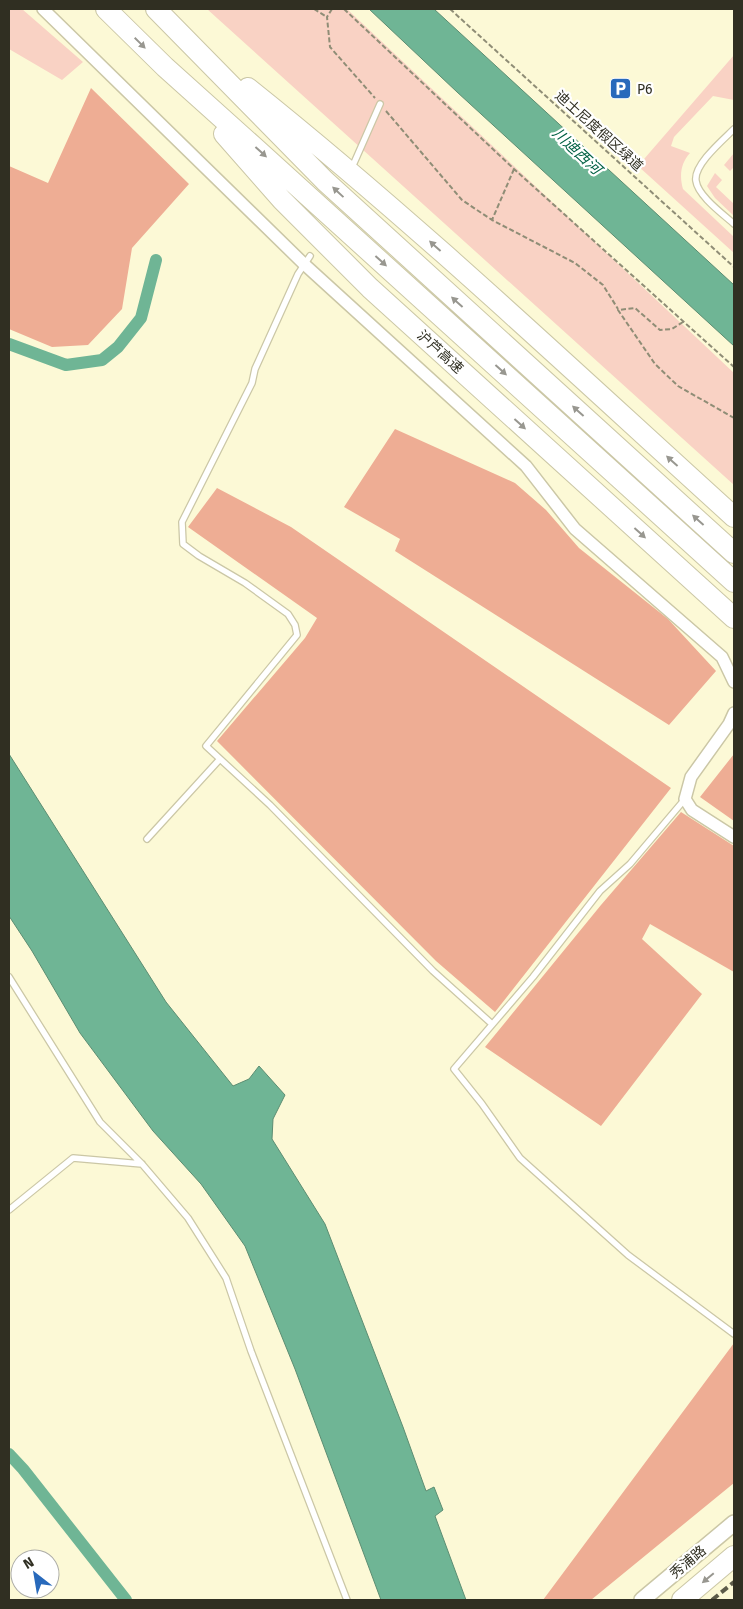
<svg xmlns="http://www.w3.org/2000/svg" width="743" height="1609" font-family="'Fira Sans','Noto Sans SC',sans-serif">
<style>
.green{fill:#f9d2c4}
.forest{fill:#eead94}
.water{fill:#6fb595;stroke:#5c8d72}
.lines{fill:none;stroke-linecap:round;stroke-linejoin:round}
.canal{stroke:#6fb595;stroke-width:12}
.lane-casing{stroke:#cbc7a6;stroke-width:8}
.street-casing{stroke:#cbc7a6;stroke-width:14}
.secondary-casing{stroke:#cbc7a6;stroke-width:18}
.highway-casing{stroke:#cbc7a6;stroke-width:22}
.path{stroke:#8f8d76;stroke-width:2;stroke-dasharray:5 2.5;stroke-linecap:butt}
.lane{stroke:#fff;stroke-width:5.5}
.street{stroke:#fff;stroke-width:11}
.secondary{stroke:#fff;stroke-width:15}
.highway{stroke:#fff;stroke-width:20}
.rail{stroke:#5c5b49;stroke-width:4;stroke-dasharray:8 4;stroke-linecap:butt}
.oneway{fill:#989790}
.labels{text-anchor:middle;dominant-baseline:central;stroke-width:4.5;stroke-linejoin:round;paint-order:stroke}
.poi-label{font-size:14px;fill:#302f22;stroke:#fff;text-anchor:start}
.street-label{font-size:14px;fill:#302f22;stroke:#fff}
.water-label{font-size:15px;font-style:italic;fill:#016043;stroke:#fff}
</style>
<rect width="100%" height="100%" fill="#fcf9d6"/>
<path class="green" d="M9 9H22L83 62 62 80 9 49Z
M207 9H347L734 373V485Z
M734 55V100L713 96 674 137 671 146 690 153C681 163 679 175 683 189L734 237V253L638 166Z
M734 153V167L730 171 724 165Z
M715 173 722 180 716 187 734 204V216L715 198 707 186Z"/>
<path class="forest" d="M91 88 189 184 132 248 122 309 88 345 52 347 9 329V166L48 183Z
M395 429 515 483 546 510 579 548 668 619 716 671 669 725 395 551 400 539 344 507Z
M217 488 291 527 671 788 495 1012 436 961 217 741 305 638 317 618 188 527Z
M734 754V821L700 797Z
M681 812 734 846V972L650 924 642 939 702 994 601 1126 485 1047 601 905Z
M734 1343V1483L591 1600H543Z"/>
<path class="water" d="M369 9H434L734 285V346L457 92Z
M9 754 166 1002 233 1086 249 1079 259 1066 285 1095 273 1119 272 1139 325 1224 403 1427 426 1491 434 1487 443 1510 435 1516 466 1600H381L295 1369 245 1246 201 1184 153 1131 80 1033 32 951 9 916Z"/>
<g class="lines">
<path class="canal" d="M9 344 66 365 102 360 118 347 141 318 156 260
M9 1454 23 1469 126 1600"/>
<defs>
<path id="lane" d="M734 129C724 139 693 165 696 181 698 196 723 214 734 224
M354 163 380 104
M310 256 298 274 255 369 252 383 182 522 183 544 199 556 245 583 288 614 295 625 297 635 206 746 270 805 433 971 492 1024
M685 799 630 864 600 891 533 977 454 1069 482 1104 520 1158 628 1255 734 1334
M147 839 220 759
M9 977 100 1122 142 1164 188 1218 226 1278 251 1351 347 1600
M9 1210 73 1158 142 1164"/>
<path id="street" d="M43 9 304 264 526 466 575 529 722 657 734 682
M734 713 729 724 691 777 685 799 692 810 734 837"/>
<path id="secondary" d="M642 1600 734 1523"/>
<path id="highway" d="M106 9 165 67 253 146 734 582
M156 9 325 181 734 553
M248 88C417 223 574 372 734 517
M224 134 282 200 370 288 734 618
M682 1600 734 1556"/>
</defs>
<use href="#lane" class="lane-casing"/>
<use href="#street" class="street-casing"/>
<use href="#secondary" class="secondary-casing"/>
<use href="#highway" class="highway-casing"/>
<path class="path" d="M314 9 327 17
M332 9 327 17 330 47 375 98
M344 9 514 169 734 367
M450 9 734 267
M386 111 462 200 492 220
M514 169 492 220 575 263 603 285 618 309
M683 322 672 329 660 330 635 308 618 310 655 364 678 386 734 418"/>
<use href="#lane" class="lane"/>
<use href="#street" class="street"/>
<use href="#secondary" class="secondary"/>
<use href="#highway" class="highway"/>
<path class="rail" d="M712 1600 734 1582"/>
</g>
<defs><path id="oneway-solid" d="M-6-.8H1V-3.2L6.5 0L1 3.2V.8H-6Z" transform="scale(1.25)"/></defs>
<g class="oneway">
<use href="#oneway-solid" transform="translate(140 43) rotate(45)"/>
<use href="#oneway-solid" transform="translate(261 152) rotate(42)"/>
<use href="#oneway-solid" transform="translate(338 192) rotate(-137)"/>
<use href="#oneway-solid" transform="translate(435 246) rotate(-138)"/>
<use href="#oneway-solid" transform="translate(381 261) rotate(42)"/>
<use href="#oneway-solid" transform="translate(457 302) rotate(-138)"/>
<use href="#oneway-solid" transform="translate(501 370) rotate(42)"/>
<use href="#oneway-solid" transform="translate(578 411) rotate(-138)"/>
<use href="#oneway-solid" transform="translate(520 424) rotate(42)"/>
<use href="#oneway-solid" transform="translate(672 461) rotate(-138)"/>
<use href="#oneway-solid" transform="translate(698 520) rotate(-138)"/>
<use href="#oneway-solid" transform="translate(640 533) rotate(42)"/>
<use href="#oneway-solid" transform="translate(708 1578) rotate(140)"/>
</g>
<defs>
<symbol id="parking-square" viewBox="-11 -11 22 22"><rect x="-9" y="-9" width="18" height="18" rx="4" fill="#2869bb" stroke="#fff"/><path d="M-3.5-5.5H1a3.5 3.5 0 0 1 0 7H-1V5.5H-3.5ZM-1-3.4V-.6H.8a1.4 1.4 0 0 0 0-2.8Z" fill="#fff"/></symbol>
</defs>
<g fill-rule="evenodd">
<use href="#parking-square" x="608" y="76" width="25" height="25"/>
</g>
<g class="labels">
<g class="poi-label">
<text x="637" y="89">P6</text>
</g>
<g class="street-label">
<text transform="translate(599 131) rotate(42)">迪士尼度假区绿道</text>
<text transform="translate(440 352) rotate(42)">沪芦高速</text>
<text transform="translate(688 1562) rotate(-40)">秀浦路</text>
</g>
<g class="water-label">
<text transform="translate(577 151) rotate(43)">川迪西河</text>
</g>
</g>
<rect width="743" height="1609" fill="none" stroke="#302f22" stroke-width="20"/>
<g transform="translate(35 1574) rotate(329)"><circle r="24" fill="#ffffff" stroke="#acaca7"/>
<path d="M0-4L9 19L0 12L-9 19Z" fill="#2869bb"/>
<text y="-8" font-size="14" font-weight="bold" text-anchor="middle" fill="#302f22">N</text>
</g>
</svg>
